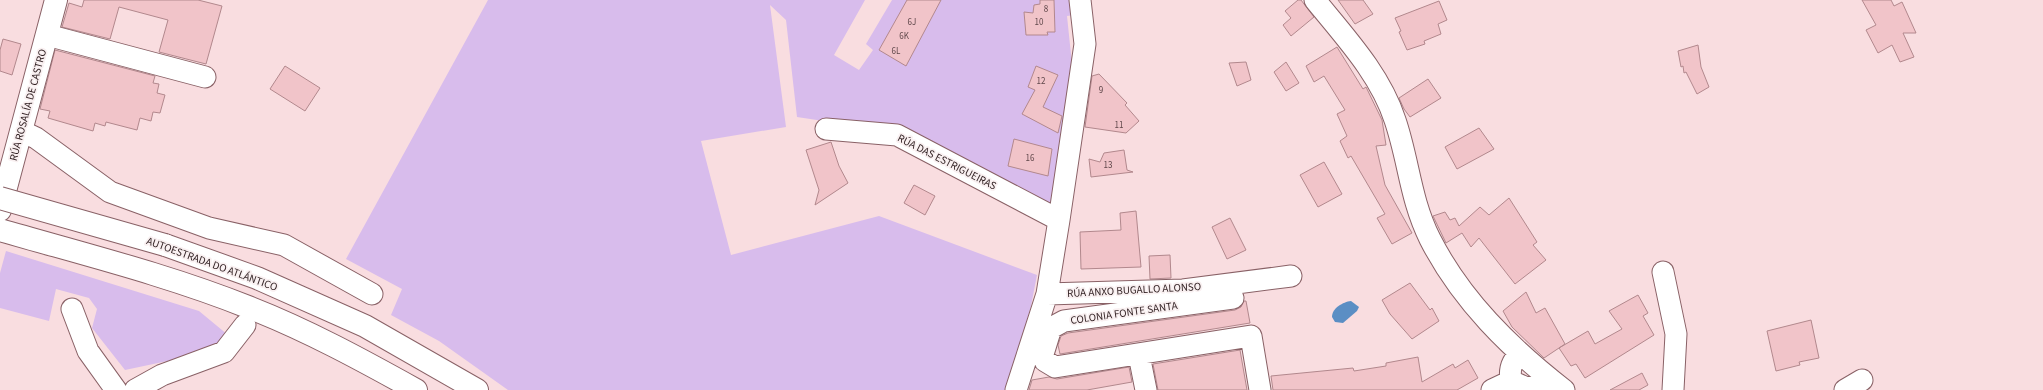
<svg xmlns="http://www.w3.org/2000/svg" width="2043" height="390" font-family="'Source Sans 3',sans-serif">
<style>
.green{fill:#d8bcec}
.water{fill:#5b8ec4}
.building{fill:#f1c4c9;stroke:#b2888d}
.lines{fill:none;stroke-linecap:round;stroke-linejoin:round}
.minor-casing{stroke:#896166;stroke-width:23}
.major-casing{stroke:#896166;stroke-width:24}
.highway-casing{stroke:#896166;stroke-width:24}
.minor{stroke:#fff;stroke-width:21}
.major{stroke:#fff;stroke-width:22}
.highway{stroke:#fff;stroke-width:22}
.highway-bridge-casing{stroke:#896166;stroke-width:24;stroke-linecap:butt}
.highway-bridge{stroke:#fff;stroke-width:22}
.labels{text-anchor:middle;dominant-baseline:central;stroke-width:3.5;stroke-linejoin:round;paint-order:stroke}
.number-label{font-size:9px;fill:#60484b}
.street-label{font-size:11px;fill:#2f1f21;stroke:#f9f0f1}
</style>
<rect width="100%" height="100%" fill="#f9dde0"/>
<path class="green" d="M488 0H865L834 55 859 70 873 50 866 44 892 0H1080L1082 14 1067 16 1072 64 1052 206 909 134 797 117 786 20 770 5 786 127 701 141 731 255 879 216 1037 275 1031 306 1007 390H508L439 341 391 315 402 289 346 259Z
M6 251 199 311 228 335 210 352 125 370 92 328 97 309 89 298 56 289 49 321 0 308V273Z"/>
<path class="water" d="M1351 301 1359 307 1357 311 1343 323 1335 322 1332 317C1332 308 1343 302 1351 301Z"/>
<path class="building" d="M84 0H198L222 6 206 64 159 52 168 20 119 7 110 39 62 27 69 3 82 7Z
M907 0H941L906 66 879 50Z
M1040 0H1054L1055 32H1047L1048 35H1026L1024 12 1033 13 1034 5 1040 4Z
M1298 0H1301L1314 17 1291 36 1283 25 1291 18 1285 11Z
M1338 0H1363L1373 14 1355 24Z
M1862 0H1891L1894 6 1902 2 1916 33H1903L1914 57 1900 62 1892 45 1878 53 1866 30 1876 25Z
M1439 1 1447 20 1438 24 1441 34 1424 41 1425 44 1407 50 1399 32 1401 31 1395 18Z
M3 39 21 44 12 75 0 71V50Z
M1698 45 1701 67 1709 87 1697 94 1686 72 1684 73 1683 66 1681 67 1678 51Z
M1337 47 1363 89 1366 87 1382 120 1386 145 1376 146 1385 185 1412 233 1392 244 1377 218 1385 214 1351 156 1348 158 1340 141 1347 136 1337 114 1345 110 1324 76 1314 82 1306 66Z
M55 50 155 76 153 83 159 84 157 93 165 95 160 113 153 112 151 121 140 118 137 130 106 122 105 126 95 123 93 131 48 118 50 111 40 109Z
M1246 62 1251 80 1237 86 1229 63Z
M1286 62 1299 83 1286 91 1274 72Z
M285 66 320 88 305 111 270 89Z
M1036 66 1058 75 1043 107 1062 116 1058 133 1022 114 1035 90 1028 87Z
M1099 74 1127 103 1125 105 1139 121 1126 133 1085 127 1092 76Z
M1428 79 1441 98 1410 117 1404 109 1399 98Z
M1479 128 1494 149 1457 169 1445 147Z
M1014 139 1052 149 1048 176 1008 166Z
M831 142 839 166 848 183 815 205 819 190 806 150Z
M1124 150 1127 170 1133 172 1091 177 1089 159 1100 162 1104 153Z
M1324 162 1342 194 1318 207 1300 175Z
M914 185 935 196 925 215 904 203Z
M1509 198 1537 242 1533 245 1546 260 1515 284 1479 238 1471 247 1462 233 1446 243 1433 216 1445 212 1450 220 1455 218 1459 226 1480 207 1489 215Z
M1136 211 1141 267 1081 269 1080 232 1121 230 1120 213Z
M1230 218 1246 250 1227 259 1212 227Z
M1170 255 1171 278 1150 279 1149 256Z
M1410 283 1430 310 1432 308 1439 321 1412 339 1390 314 1382 300Z
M1526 292 1536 313 1545 308 1565 344 1544 358 1512 327 1503 311Z
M1638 295 1648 313 1643 316 1654 335 1585 378 1576 364 1571 366 1559 348 1588 331 1595 344 1622 329 1609 311Z
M1244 301H1246L1250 323 1060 354 1058 345 1061 336 1068 333 1235 310 1241 307Z
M1811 320 1819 358 1799 362 1800 365 1776 371 1767 331Z
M1240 350 1247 390H1158L1153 364Z
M1418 357 1422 382 1453 364 1455 368 1468 360 1478 378 1457 390H1273L1271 376 1353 368 1354 371 1386 366V363Z
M1129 367 1132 382 1087 390H1029L1032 380 1049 377 1057 379Z
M1642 373 1648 385 1639 390H1610Z"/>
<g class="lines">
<defs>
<path id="minor" d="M1315 0C1345 37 1380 74 1395 120 1409 161 1410 199 1430 239 1461 300 1510 348 1564 390
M47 35 205 77
M826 129 897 135 1059 220
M21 131 36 138 110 192 209 228 284 245 372 294
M1663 272 1676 334 1673 390
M1047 294 1183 290 1291 276
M1233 298 1064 321 1051 328 1043 354 1045 361 1055 367 1251 336 1260 390
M72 309 88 351 116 390
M1521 354C1511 361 1509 369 1511 381L1529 389 1548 378
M1139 355 1146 390
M135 390 162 375 224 352 245 325
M1016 390 1047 294 1059 220 1085 44 1080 0
M1492 390 1511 381 1516 390
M1845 390 1862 380"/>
<path id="major" d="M0 210 56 0"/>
<path id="highway" d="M0 230C83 254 168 275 248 307 307 330 362 360 416 390
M165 245 257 278 365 326 477 390"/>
</defs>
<use href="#minor" class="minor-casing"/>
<use href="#major" class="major-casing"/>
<use href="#highway" class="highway-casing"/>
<use href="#minor" class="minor"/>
<use href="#major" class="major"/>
<use href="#highway" class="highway"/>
<defs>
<path id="highway-bridge" d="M0 198 165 245"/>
</defs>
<use href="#highway-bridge" class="highway-bridge-casing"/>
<use href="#highway-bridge" class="highway-bridge"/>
</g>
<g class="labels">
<g class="number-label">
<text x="1046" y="9">8</text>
<text x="912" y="22">6J</text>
<text x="1039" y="22">10</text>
<text x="904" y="36">6K</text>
<text x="896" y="51">6L</text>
<text x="1041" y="81">12</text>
<text x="1101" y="90">9</text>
<text x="1119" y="125">11</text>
<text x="1030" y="158">16</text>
<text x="1108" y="165">13</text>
</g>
<g class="street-label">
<text transform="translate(28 105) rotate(-75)">RÚA ROSALÍA DE CASTRO</text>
<text transform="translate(947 162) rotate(27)">RÚA DAS ESTRIGUEIRAS</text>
<text transform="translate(212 264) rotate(20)">AUTOESTRADA DO ATLÁNTICO</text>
<text transform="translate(1134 290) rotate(-3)">RÚA ANXO BUGALLO ALONSO</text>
<text transform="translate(1124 313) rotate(-8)">COLONIA FONTE SANTA</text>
</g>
</g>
</svg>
